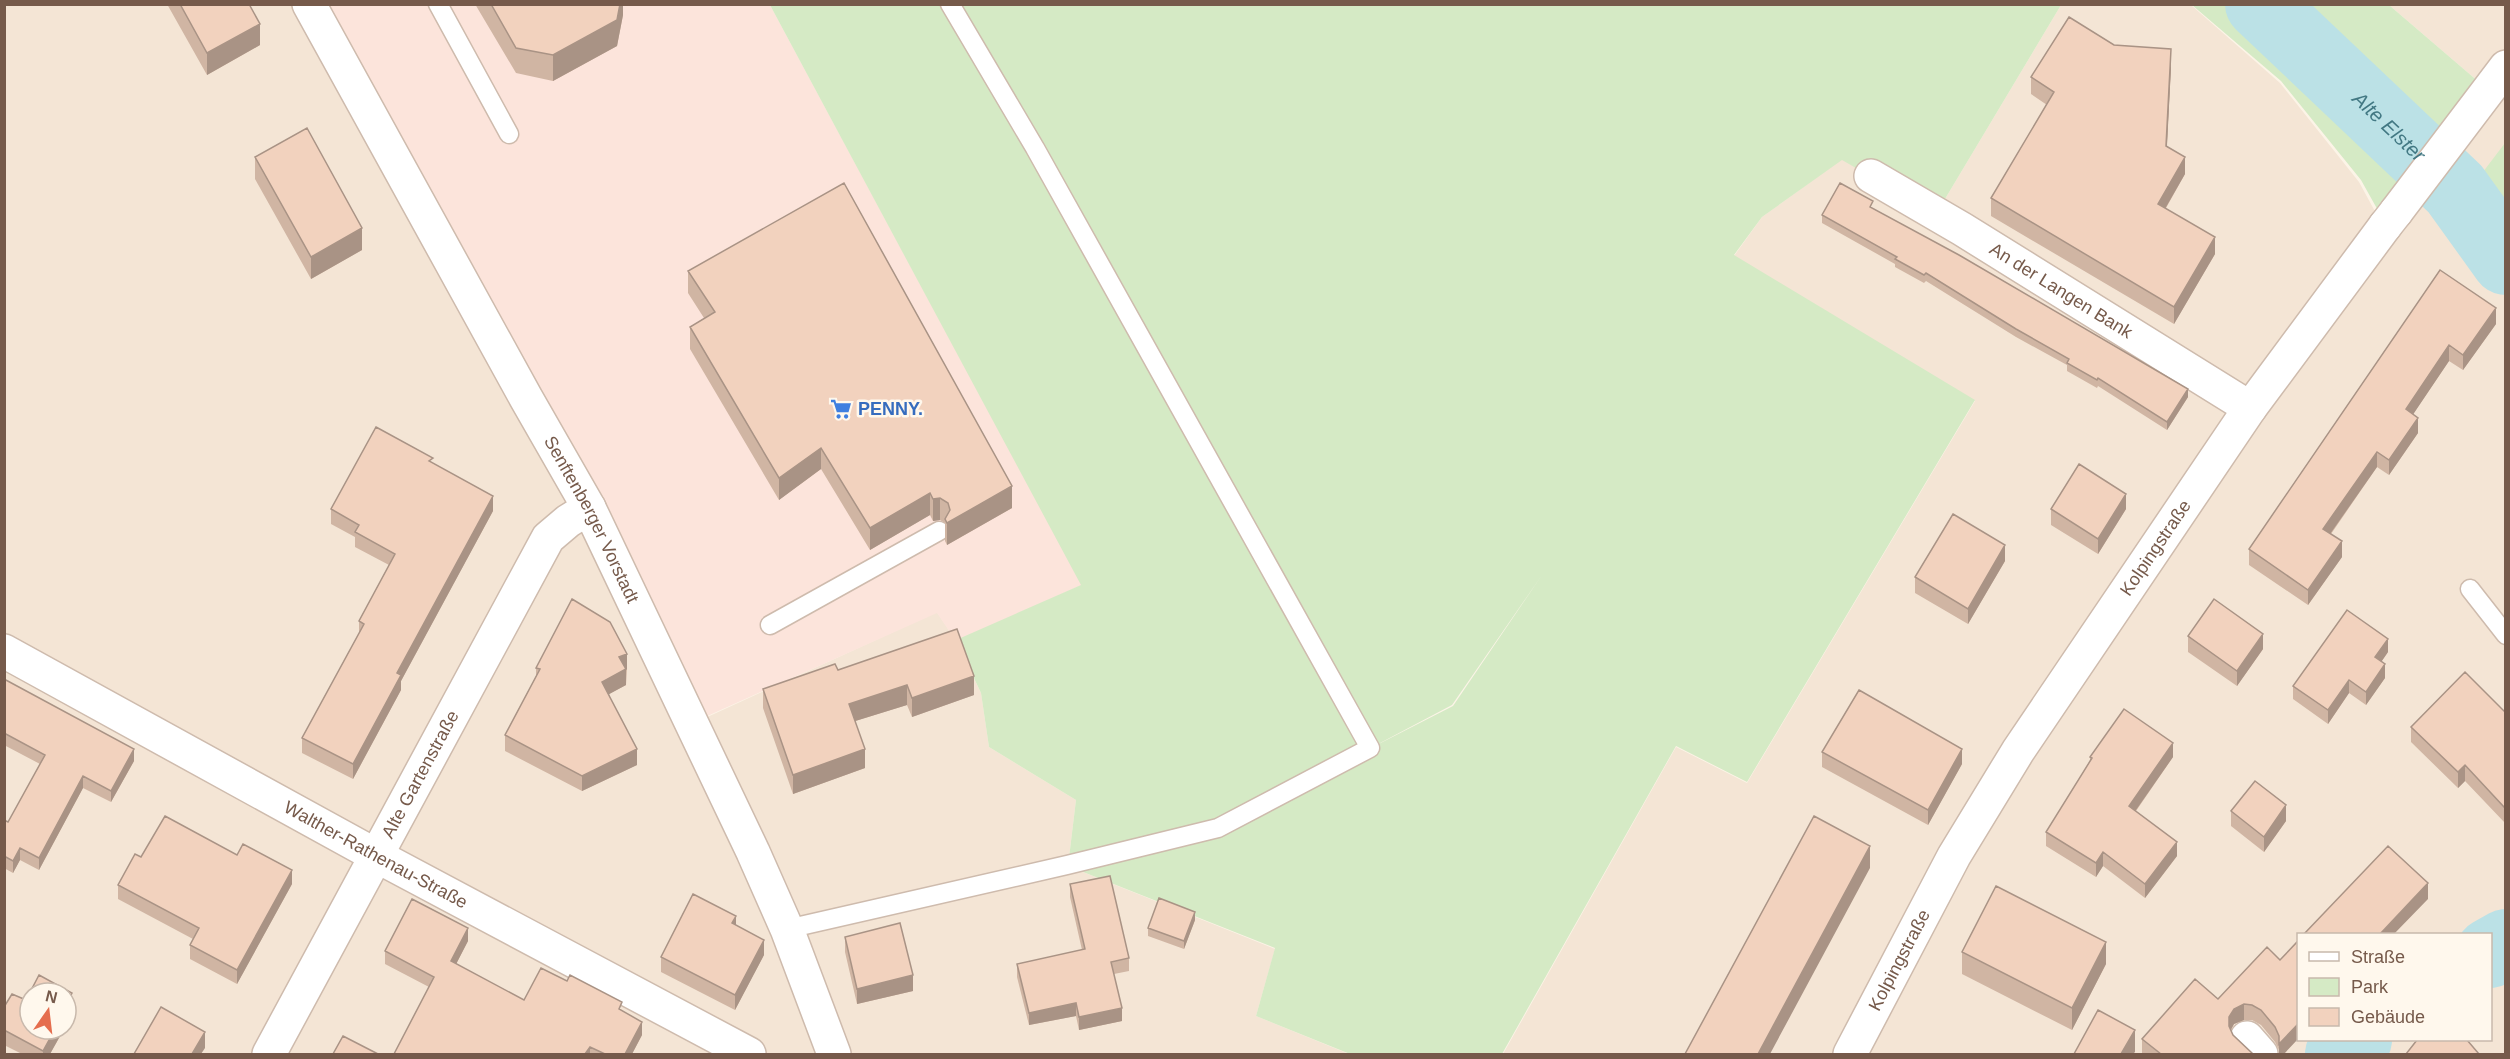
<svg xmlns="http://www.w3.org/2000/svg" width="2510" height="1059" font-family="Arial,sans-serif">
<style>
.residential{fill:#f4e5d5;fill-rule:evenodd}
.commercial{fill:#fce4db}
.green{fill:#d5eac5;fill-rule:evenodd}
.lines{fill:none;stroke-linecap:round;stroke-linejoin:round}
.river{stroke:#bbe1e6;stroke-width:70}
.service-casing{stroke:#cebbad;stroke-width:21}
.minor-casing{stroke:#cebbad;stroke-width:36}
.tertiary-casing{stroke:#cebbad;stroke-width:36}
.service{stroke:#fff;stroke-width:18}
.minor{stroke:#fff;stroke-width:33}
.tertiary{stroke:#fff;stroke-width:33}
.wall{fill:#d0b5a3}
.shaded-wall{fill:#a99385}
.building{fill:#f2d2be;stroke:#a99385;stroke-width:1.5}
.labels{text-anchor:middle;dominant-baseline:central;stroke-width:5;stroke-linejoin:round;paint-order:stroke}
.street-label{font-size:18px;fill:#765a4b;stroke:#fff8ed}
.shop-label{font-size:18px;font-weight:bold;fill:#366cbe;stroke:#fff8ed;text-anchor:start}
.water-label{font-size:20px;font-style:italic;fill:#427883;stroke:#fff8ed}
</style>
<rect width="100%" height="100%" fill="#fcf4e7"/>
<path class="residential" d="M5 4 309 5 692 724 937 612 956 641 981 693 989 747 1076 800 1068 866 1275 949 1256 1016 1349 1054H5ZM30 993H66V1029H30Z
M2061 5H2191L2280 83 2359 182 2383 226 2248 409 1848 1054H1503L1676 747 1747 783 1975 401 1734 256 1762 217 1842 159 1936 214Z
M2389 5H2505V63L2487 89Z
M2505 72V1054H1852L2020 752ZM2298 934H2490V1040H2298Z"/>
<path class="commercial" d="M310 5H770L1082 585 956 641 937 613 694 722Z"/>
<path class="green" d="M770 5H2061L1936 214 1842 160 1762 217 1734 255 1975 400 1747 782 1676 746 1502 1054H1350L1256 1016 1275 948 1068 866 1076 800 989 747 981 693 956 640 1081 585ZM1542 575 1453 706 1363 752 1452 705Z
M2192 5H2389L2487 89 2385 223 2361 180 2281 81Z
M2505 143V243L2467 193Z"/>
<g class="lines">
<g class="river">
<path id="s1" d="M2260 4 2455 189 2506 260"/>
<path d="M2490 953 2506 944"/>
<path d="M2340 1054 2357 1040"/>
</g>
<defs>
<path id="service" d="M438 4 509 134
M2470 589 2506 635
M770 625 939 531
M787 929 1067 865 1218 828 1370 748 1035 148 950 4"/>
<g id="minor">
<path id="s2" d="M309 4 526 398 589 508 753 852 787 929 834 1054"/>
<path id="s3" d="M1871 176 1962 229 2250 408"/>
<path d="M2396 212 2506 67"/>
<path id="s4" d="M4 651 375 855 749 1054"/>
<path d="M2247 1038 2261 1054"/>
<path id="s5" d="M269 1054 548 538 568 521 589 508"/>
<path id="s6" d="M1850 1054 1954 856 2018 751 2250 408 2385 226"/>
</g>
<path id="tertiary" d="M2385 226 2396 212"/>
</defs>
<use href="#service" class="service-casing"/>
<use href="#minor" class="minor-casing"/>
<use href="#tertiary" class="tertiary-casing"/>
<use href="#service" class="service"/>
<use href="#minor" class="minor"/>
<use href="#tertiary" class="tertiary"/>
</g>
<path class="wall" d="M167 4H249L260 45 207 75Z
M475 4H623V15L617 46 553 81 516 73Z
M2114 45 2171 67 2167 146 2185 174 2166 208 2215 254 2174 324 1991 216V198L2047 105 2031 94V77Z
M255 157 362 250 311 279 255 179Z
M1873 208 2188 397 2167 430 2098 386 2097 388 2067 371V365L2016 337 1926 281 1924 283 1895 267V264L1822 223V215Z
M2440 270 2496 324 2463 370 2449 361 2413 414 2418 433 2389 475 2377 467 2331 534 2342 557 2308 605 2249 565V549Z
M688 271 1012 508 947 545 945 541V523L940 520 933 521 930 515 870 550 821 469 779 500 690 349V327L704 318 688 293Z
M433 463 493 511 401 681V690L353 779 302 753V738L359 633V621L389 565 355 547V537L331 524V509Z
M2051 509H2126L2098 554 2051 525Z
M2005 561 1968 624 1915 593V577Z
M2188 636 2263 649 2237 686 2188 652Z
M2388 652 2381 662 2385 678 2366 705 2349 693 2328 724 2293 699V686Z
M536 668 627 669 626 685 609 694 637 765 582 791 505 751V735L536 676Z
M838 670 974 695 912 717 907 705 855 721 865 768 793 794 763 708V689Z
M4 679 134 761 111 802 83 788 39 870 20 860 13 873 4 868V820L8 822 40 764 4 745Z
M2505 712V823L2465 781 2458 788 2411 742V727Z
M1822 752 1962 764 1928 825 1822 767Z
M2090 757H2173L2136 811 2177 856 2145 898 2103 866 2096 877 2046 846V832L2090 761Z
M2231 811 2286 821 2264 852 2231 826Z
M141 857 292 884 237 984 190 959V945L193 939 118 899V885Z
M1070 884 1129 958V971L1114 974 1122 1021 1079 1030 1076 1016 1029 1025 1017 977V964L1082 950 1070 897Z
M1195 920 1184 949 1148 936V928Z
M845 937 913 991 857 1004 845 952Z
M468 941 456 964 524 1000 622 1011 642 1035 632 1054H394L429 987 385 964V951Z
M1962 952 2106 964 2072 1030 1962 974Z
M764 955 735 1010 661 972V957Z
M2280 960 2279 1054V1050L2275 1042 2261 1025 2252 1020H2244L2234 1024 2231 1030 2233 1035 2253 1054H2142V1039L2218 999Z
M39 975 72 993V1014L66 1025V993H30V1029H64L50 1054H22L4 1045V1007L12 994 26 1000Z"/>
<path class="shaded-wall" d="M620 4H623V15L617 46 553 81V55Z
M260 24V45L207 75V53Z
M2171 49V67L2166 163V146Z
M2185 157V174L2158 221V204Z
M362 228V250L311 279V257Z
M2215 237V254L2174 324V307Z
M2496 308V324L2463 370V355Z
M2449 345V361L2406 425V409Z
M2188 389V397L2167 430V422Z
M2418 418V433L2389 475V460Z
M821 448V469L779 500V478Z
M2377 452V467L2323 544V529Z
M1012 486V508L947 545V523Z
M930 493V515L870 550V528Z
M2126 494V509L2098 554V539Z
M493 496V511L401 681V690L353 779V764L397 673Z
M940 498V520L933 521V499Z
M2342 541V557L2308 605V590Z
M2005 545V561L1968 624V609Z
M2263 634V649L2237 686V671Z
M2388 639V652L2375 671V657Z
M627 654V669L619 672V657Z
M2385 664V678L2366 705V692Z
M626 669V685L602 698V682Z
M974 676V695L912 717V698Z
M2349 680V693L2328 724V710Z
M907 685V705L849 723V704Z
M2173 743V757L2129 820V806Z
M134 749V761L111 802V791Z
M637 749V765L582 791V776Z
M865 749V768L793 794V775Z
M1962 749V764L1928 825V810Z
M2465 765V781L2458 788V772Z
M83 776V788L39 870V858Z
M2286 805V821L2264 852V837Z
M2177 842V856L2145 898V884Z
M1870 846V868L1770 1054H1758Z
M20 848V860L13 873V861Z
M2103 852V866L2096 877V863Z
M292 870V884L237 984V970Z
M2428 883V899L2394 934H2380Z
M1195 912V920L1184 949V941Z
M736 916V931L732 923Z
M468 928V941L451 974V961Z
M764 940V955L735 1010V995Z
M2106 942V964L2072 1030V1008Z
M913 975V991L857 1004V989Z
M72 993V1014L66 1025V1009Z
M1076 1003V1016L1029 1025V1013Z
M2244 1004V1020L2234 1024 2229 1033V1017L2234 1009Z
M1122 1008V1021L1079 1030V1017Z
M642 1022V1035L632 1054H625Z
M2298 1024V1039L2284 1054H2279V1044Z
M55 1029H64L50 1054H43V1051Z
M2135 1030V1052L2133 1054H2121Z
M205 1032V1048L201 1054H192Z
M590 1047V1054H585Z"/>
<path class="building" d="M180 4H249L260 24 207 53Z
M491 4H620L617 20 553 55 516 48Z
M2069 17 2114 45 2171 49 2166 146 2185 157 2158 204 2215 237 2174 307 1991 198 2054 92 2031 77Z
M307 128 362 228 311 257 255 157Z
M844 183 1012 486 947 523 945 519 950 510 948 503 940 498 933 499 930 493 870 528 821 448 779 478 690 327 715 312 688 271Z
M1840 183 1873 201 1870 207 1959 255 2188 389 2167 422 2098 378 2097 380 2067 363 2069 359 2016 329 1926 273 1924 275 1895 259 1897 257 1822 215Z
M2440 270 2496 308 2463 355 2449 345 2406 409 2418 418 2389 460 2377 452 2323 529 2342 541 2308 590 2249 549Z
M376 427 433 458 429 461 493 496 397 673 401 675 353 764 302 738 364 624 359 621 395 554 355 532 359 525 331 509Z
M2079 464 2126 494 2098 539 2051 509Z
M1953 514 2005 545 1968 609 1915 577Z
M572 599 610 622 627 654 619 657 626 669 602 682 637 749 582 776 505 735 540 669 536 668Z
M2214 599 2263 634 2237 671 2188 636Z
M2347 610 2388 639 2375 657 2385 664 2366 692 2349 680 2328 710 2293 686Z
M957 629 974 676 912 698 907 685 849 704 865 749 793 775 763 689 835 664 838 670Z
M2465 672 2505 712V808L2465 765 2458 772 2411 727Z
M4 679 134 749 111 791 83 776 39 858 20 848 13 861 4 856V820L8 822 45 755 4 733Z
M1859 690 1962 749 1928 810 1822 752Z
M2124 709 2173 743 2129 806 2177 842 2145 884 2103 852 2096 863 2046 832 2092 758 2090 757Z
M2255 781 2286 805 2264 837 2231 811Z
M165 816 237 855 243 844 292 870 237 970 190 945 199 928 118 885 135 854 141 857Z
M1814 816 1870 846 1758 1054H1685Z
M2388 846 2428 883 2380 934H2304Z
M1110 876 1129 958 1111 962 1122 1008 1079 1017 1076 1003 1029 1013 1017 964 1085 949 1070 884Z
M1996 886 2106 942 2072 1008 1962 952Z
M693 894 736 916 732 923 764 940 735 995 661 957Z
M1159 898 1195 912 1184 941 1148 928Z
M412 899 468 928 451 961 524 1000 541 968 567 981 570 975 622 1002 619 1009 642 1022 625 1054H605L590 1047 585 1054H394L434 977 385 951Z
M900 923 913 975 857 989 845 937Z
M2298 941V1024L2279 1044V1036L2275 1027 2261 1010 2252 1005 2244 1004 2234 1009 2229 1017V1026L2233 1035 2253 1054H2161L2142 1039 2195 979 2218 999 2267 947 2280 960Z
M39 975 72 993 70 997 72 998 66 1009V993H30V1029H55L43 1051 4 1030V1007L12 994 26 1000Z
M161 1007 205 1032 192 1054H134Z
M2098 1010 2135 1030 2121 1054H2074Z
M343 1036 378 1054H333Z
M2417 1040H2467L2479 1054H2406Z"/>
<defs>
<symbol id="supermarket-bare" viewBox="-9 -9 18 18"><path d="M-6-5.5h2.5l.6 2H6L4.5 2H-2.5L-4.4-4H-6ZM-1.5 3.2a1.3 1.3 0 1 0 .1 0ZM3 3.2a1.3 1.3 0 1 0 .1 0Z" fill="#3f7fe0" stroke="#fff8ed" stroke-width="2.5" paint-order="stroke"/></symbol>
</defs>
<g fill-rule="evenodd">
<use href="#supermarket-bare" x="826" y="394" width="30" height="30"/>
</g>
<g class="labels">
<g class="street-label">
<text stroke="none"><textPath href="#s3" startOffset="222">An der Langen Bank</textPath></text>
<text stroke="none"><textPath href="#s2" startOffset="588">Senftenberger Vorstadt</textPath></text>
<text stroke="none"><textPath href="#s6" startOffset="592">Kolpingstraße</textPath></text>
<text stroke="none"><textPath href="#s5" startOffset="318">Alte Gartenstraße</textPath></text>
<text stroke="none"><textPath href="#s4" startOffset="424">Walther-Rathenau-Straße</textPath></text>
<text stroke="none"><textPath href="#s6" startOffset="106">Kolpingstraße</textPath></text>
</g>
<g class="shop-label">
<text x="858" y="409">PENNY.</text>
</g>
<g class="water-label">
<text stroke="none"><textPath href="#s1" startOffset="178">Alte Elster</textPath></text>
</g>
</g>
<rect width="2510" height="1059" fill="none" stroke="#765a4b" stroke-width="12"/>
<rect x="2297" y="933" width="195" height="108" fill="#fff8ed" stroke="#c8b9ac" stroke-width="1.5"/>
<rect x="2309" y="952" width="30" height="9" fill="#ffffff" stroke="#c8b9ac" stroke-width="1.5"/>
<text x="2351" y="963" font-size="18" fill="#765a4b">Straße</text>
<rect x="2309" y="978" width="30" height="18" fill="#d5eac5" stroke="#c8b9ac" stroke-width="1.5"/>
<text x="2351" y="993" font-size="18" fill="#765a4b">Park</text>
<rect x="2309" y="1008" width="30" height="18" fill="#f2d2be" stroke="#c8b9ac" stroke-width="1.5"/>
<text x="2351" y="1023" font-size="18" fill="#765a4b">Gebäude</text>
<g transform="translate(48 1011) rotate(14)"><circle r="28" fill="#fff8ed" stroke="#c8b9ac" stroke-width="1.5"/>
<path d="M0-4.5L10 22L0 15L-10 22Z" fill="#e56d4d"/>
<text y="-9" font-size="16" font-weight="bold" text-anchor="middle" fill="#765a4b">N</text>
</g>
</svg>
